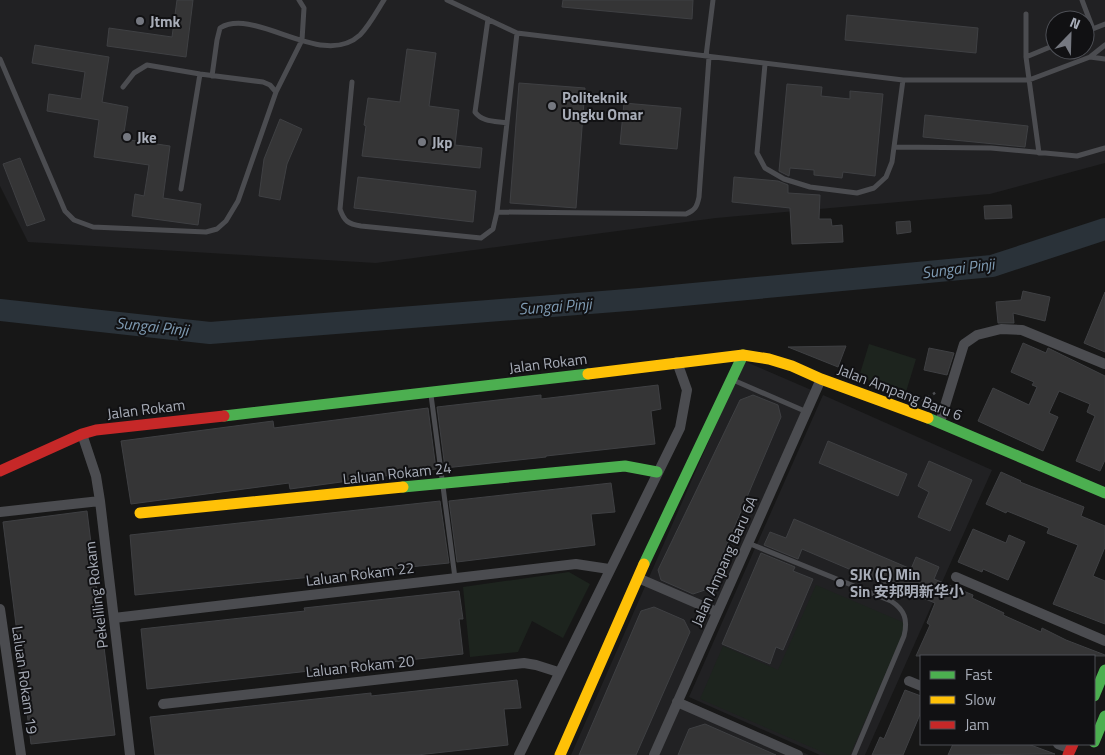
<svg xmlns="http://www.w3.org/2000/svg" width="1105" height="755" font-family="'Titillium Web','Noto Sans SC',sans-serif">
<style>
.built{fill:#212123;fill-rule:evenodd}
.green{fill:#1d241e}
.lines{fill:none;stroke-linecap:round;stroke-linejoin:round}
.river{stroke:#2a3239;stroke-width:22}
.building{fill:#353536;stroke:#3f4043}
.path{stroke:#4d4e52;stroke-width:2.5;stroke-dasharray:2.5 4;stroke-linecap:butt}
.lane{stroke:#4b4c50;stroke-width:5}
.street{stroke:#4b4c50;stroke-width:10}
.fast{stroke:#4caf50;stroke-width:11}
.slow{stroke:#ffc107;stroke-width:11}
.jam{stroke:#c62828;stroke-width:11}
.poi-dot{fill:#757880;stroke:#111113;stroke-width:2}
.labels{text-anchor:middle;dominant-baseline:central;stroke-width:4;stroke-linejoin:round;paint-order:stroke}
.poi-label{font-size:15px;font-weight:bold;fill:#a8adb8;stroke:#111113;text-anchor:start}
.street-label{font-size:15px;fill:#a8adb8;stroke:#111113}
.water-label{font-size:16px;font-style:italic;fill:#7f9bb3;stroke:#111113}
</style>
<rect width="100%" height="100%" fill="#171717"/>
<path class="built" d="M0 0H1105V163L990 194 716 218 376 263 28 242 0 186ZM1055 20H1085V50H1055Z
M744 361 816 392 682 699 809 755H571Z
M823 395 992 470 865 755H820L689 697Z"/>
<path class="green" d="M869 344 916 359 906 392 859 377Z
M569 572 590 584 563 638 532 621 518 652 470 657 463 587Z
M816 585 907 624 850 755H829L700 699 723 646 778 670Z"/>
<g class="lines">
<path class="river" d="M0 310 210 333 640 299 992 266 1105 229"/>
</g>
<path class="building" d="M177 0H193L186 57 107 46 109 28 172 37Z
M563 0H693L692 19 562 7Z
M847 15 978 28 976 53 845 40Z
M35 45 109 57 102 102 128 107 123 139 170 146 163 198 201 204 198 225 132 216 135 194 144 196 149 165 94 157 99 120 47 111 49 94 81 99 85 72 32 63Z
M407 49 436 53 429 106 459 110 455 145 482 148 480 168 362 156 366 126 364 125 368 98 400 102Z
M519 83 585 88 576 208 510 203Z
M787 84 822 87 821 96 850 99V91L883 94 875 176 843 172 842 178 814 175V170L790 168 789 176 779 171Z
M624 103 681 108 677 149 620 144Z
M925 115 1028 126 1025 147 923 137Z
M280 119 302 129 287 164 280 200 259 196 264 159Z
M20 158 45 220 27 226 3 164Z
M358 177 476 191 473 222 354 208Z
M734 177 778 181 788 185V193L820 195 819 219H831L832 226 842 225 843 242 792 244 790 208 732 202Z
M1011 205 1012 218 985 219 984 206Z
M910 221 911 232 897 234 896 222Z
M1023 291 1050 297 1045 321 1013 313 1014 323H998L996 302 1021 300Z
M1105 292V352L1084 343Z
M1023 343 1046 353 1048 348 1105 376V460L1100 471 1076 461 1095 416 1087 412 1090 404 1059 391 1049 413 1058 417 1043 451 978 421 993 388 1029 405 1037 387 1032 385 1034 382 1011 372Z
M846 346 838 367 788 347Z
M929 348 954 353 947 375 924 370Z
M658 385 661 409 651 411 655 444 546 456V457L445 468 437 407 541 395V399Z
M753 395 778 405 781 417 708 589 693 594 661 580 658 570 740 400Z
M428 408 436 469 290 489 289 483 131 504 121 441 273 421 274 428Z
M828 441 907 474 898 496 819 463Z
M929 461 972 480 950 531 918 517 929 492 918 486Z
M1001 472 1021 481 1020 482 1084 507 1081 516 1105 526V547L1093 576 1105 581V624L1053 604 1078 545 1047 533 1049 528 1007 511 1006 513 986 504Z
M611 483 615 512 591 514 595 545 457 562 449 501Z
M440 501 449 563 135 595 130 535Z
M87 511 115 735 31 744 3 522Z
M794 519 911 569 916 557 939 567 934 579 973 595 972 598 1004 613 1003 615 1041 632 1042 628 1066 640 1105 655V656H916L930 625 927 623 935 603 897 587 896 589 802 549 798 559 764 545 770 532 786 538Z
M973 529 1006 543 1009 535 1025 542 1008 580 983 569 982 572 958 562Z
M761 553 795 567 793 571 813 579 783 650 776 647 770 664 722 644Z
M459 591 463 619H459L463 654 147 689 141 629 305 611 304 608Z
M654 607 684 620 690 632 636 755H579L641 611Z
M517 680 521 708 504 709 508 745 417 755H155L150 717 371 693V696Z
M905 690 921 696V712L903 755H872L880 737 884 739Z
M705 724 737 738 776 755H678L689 729Z
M953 744H1028L1055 754 948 755Z"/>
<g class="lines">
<path class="path" d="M922 401 938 391"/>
<path class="lane" d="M447 0 517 33 903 80H1029L1090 57 1105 45
M1082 0 1093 29
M1026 14V57L1039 153
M488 19 475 112C482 122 496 121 507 123
M1085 32 1105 24
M706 56 713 0
M1026 57 1055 45
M1090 57 1105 59
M0 59 65 211 74 220 93 227 206 232 217 229 226 221 238 201 276 92 270 85 263 82 200 74 147 65 134 73 123 87
M765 64 757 153 765 168 784 179 810 187 857 193 874 188 886 177 892 162 894 147
M212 76 217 40 220 28C255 6 322 70 360 35 369 26 377 11 384 0
M903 80 894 147 991 148 1077 156 1105 148
M352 82 340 209C344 221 348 224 361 226L481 238 493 229 497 212 517 33
M276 92 302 40 304 8 299 0
M181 189 200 74
M497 212 686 214C695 210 697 207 699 197L709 57
M733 380 807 412
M431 395 455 578
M748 543 891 601C905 610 908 620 904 636L854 755"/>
<path class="street" d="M940 422 964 344 977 335 1001 329 1022 330 1105 364
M82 434 96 476 100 501 130 755
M0 512 100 501
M956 577 1105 641
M638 578 717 612
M0 609 21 755
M114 618 576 564 609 569
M909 681 921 686
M677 702 798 755
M163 704 524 663 536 665 558 672
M1058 744 1071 749
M519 755 680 428 687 390 677 362
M654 755 821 379"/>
<path class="fast" d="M224 416 588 374
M928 418 1105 493
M403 487 625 466 657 472
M644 564 743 355
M1094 696 1105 670
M1094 742 1105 716"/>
<path class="slow" d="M588 374 743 355 769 359 792 366 821 379 928 418
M140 513 403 487
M560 755 644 564"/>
<path class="jam" d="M0 471 82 434 96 430 224 416
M1068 755 1073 744"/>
</g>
<g class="poi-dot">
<circle cx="140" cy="21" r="5"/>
<circle cx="552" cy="106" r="5"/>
<circle cx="127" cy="137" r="5"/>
<circle cx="422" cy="142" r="5"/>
<circle cx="840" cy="583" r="5"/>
</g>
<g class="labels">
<g class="poi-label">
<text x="150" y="21">Jtmk</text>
<text x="562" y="97">Politeknik<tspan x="562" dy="17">Ungku Omar</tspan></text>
<text x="137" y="137">Jke</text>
<text x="432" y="142">Jkp</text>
<text x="850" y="574">SJK (C) Min<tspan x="850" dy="17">Sin 安邦明新华小</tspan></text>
</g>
<g class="street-label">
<text transform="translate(548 363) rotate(-7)">Jalan Rokam</text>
<text transform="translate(900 392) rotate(21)">Jalan Ampang Baru 6</text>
<text transform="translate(146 409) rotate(-7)">Jalan Rokam</text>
<text transform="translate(397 473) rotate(-6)">Laluan Rokam 24</text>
<text transform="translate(724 561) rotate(-66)">Jalan Ampang Baru 6A</text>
<text transform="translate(360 574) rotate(-7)">Laluan Rokam 22</text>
<text transform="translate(96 595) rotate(-97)">Pekeliling Rokam</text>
<text transform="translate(360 666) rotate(-6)">Laluan Rokam 20</text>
<text transform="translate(25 680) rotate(82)">Laluan Rokam 19</text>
</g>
<g class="water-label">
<text transform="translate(958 268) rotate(-7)">Sungai Pinji</text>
<text transform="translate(555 306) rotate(-4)">Sungai Pinji</text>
<text transform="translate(152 326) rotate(6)">Sungai Pinji</text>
</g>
</g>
<rect x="920" y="655" width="175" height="90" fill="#111113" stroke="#4d4f55"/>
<rect x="930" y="671" width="25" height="8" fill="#4caf50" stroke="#4d4f55"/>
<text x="965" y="680" font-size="15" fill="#a8adb8">Fast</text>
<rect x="930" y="696" width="25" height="8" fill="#ffc107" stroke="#4d4f55"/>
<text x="965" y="705" font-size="15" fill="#a8adb8">Slow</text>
<rect x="930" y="721" width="25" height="8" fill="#c62828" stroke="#4d4f55"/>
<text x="965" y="730" font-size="15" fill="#a8adb8">Jam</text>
<g transform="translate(1070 35) rotate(23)"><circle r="24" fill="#111113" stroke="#4d4f55"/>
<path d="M0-4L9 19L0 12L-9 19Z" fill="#757880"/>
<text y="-8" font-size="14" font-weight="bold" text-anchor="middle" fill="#a8adb8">N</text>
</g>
</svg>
